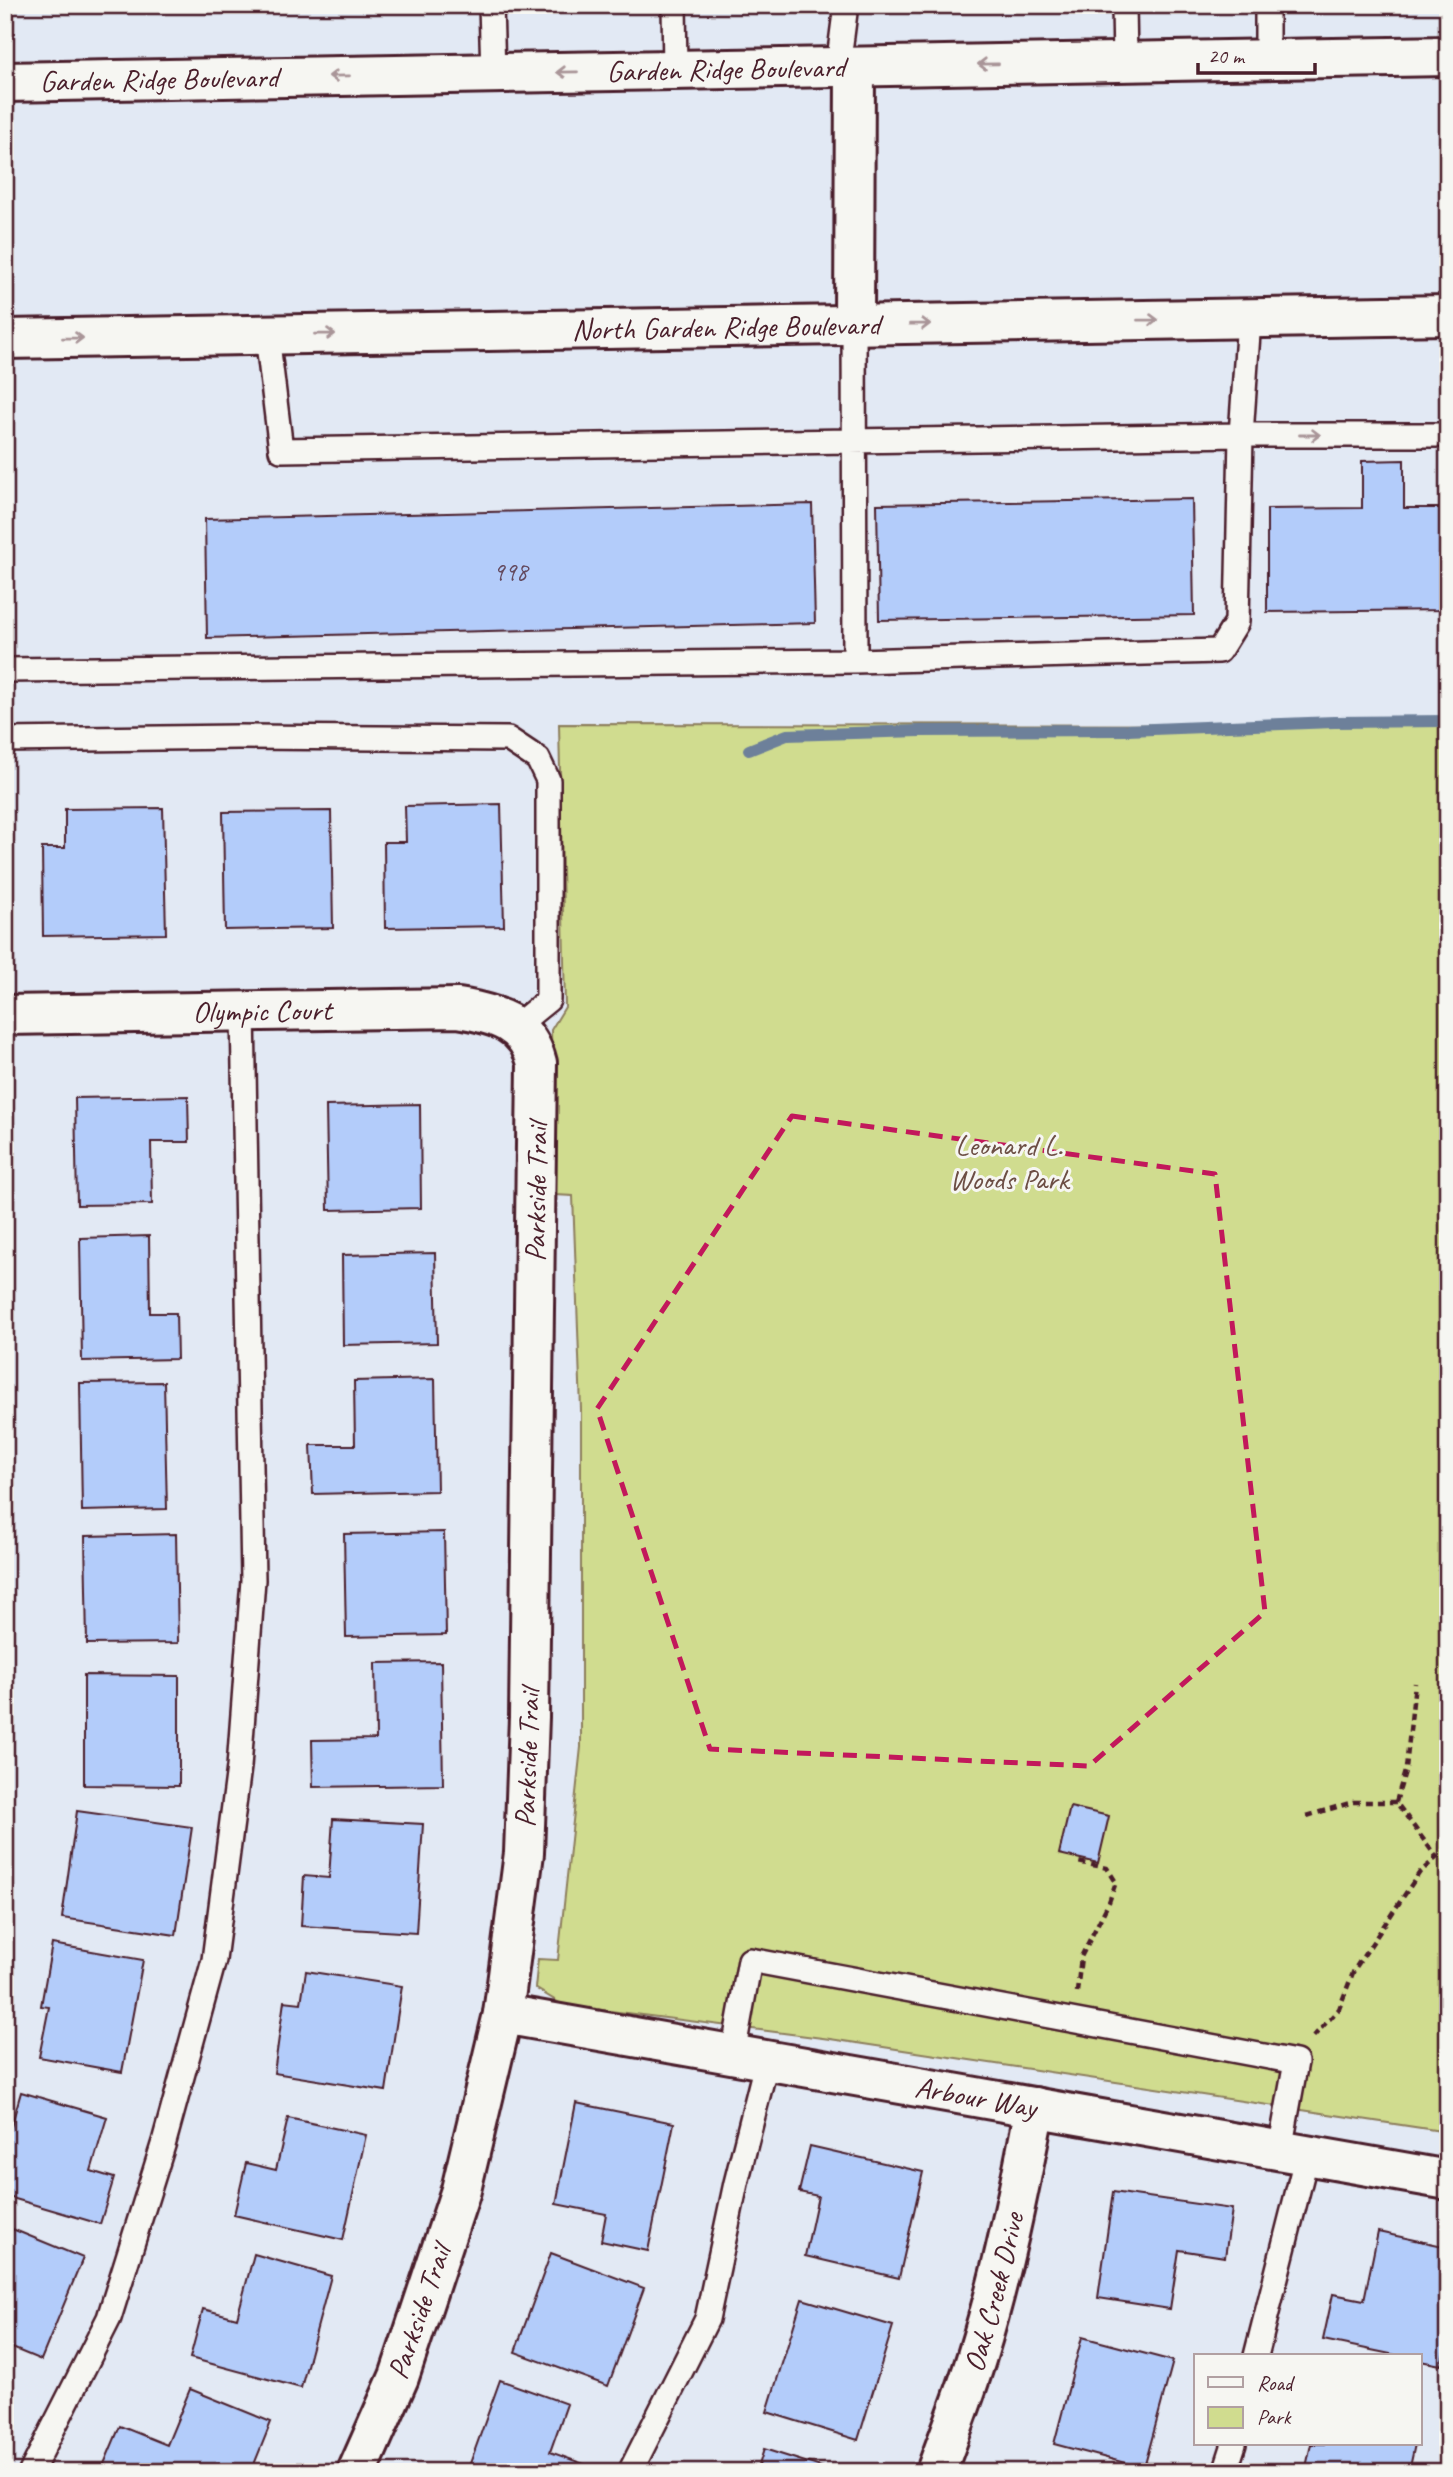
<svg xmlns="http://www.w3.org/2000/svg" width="1453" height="2477" font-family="Caveat,sans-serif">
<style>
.green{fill:#d0dc8f;stroke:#8d7e5d;stroke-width:2}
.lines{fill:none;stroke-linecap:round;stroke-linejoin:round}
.stream{stroke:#6d809a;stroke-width:12}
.building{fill:#b3ccfa;stroke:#4a1f2b;stroke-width:2}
.lane-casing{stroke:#4a1f2b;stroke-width:28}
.street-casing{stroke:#4a1f2b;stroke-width:44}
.secondary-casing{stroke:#4a1f2b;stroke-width:44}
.path{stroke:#4a1f2b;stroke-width:4.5;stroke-dasharray:7 5;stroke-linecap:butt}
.lane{stroke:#f6f6f2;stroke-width:23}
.street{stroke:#f6f6f2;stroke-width:38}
.secondary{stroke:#f6f6f2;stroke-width:38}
.oneway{stroke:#a99598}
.marked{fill:none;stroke:#c2185b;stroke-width:5;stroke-dasharray:14 9;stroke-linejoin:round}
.labels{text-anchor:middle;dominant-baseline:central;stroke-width:6;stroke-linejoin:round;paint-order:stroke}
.number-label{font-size:26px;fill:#644a5f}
.street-label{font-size:30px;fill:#4a1f2b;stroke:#f6f6f2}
.park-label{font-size:30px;fill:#6c4e44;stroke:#f6f6f2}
</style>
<rect width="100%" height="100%" fill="#e2e9f4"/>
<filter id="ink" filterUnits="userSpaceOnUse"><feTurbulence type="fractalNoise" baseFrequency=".0143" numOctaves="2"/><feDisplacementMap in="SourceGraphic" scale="14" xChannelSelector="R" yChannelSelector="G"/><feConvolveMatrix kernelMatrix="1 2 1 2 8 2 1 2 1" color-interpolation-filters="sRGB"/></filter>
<g filter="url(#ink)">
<path class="green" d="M559 724 1448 725V2132L830 2039 563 2005 535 1988 538 1959 558 1960 581 1747V1409L573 1196 555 1195 551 1030 565 1007Z"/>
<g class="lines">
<path class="stream" d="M749 750 787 735 920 731 1128 730 1334 722 1448 721"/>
</g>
<path class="building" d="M1404 460V508H1448V610L1267 612V509L1362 508V461Z
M1192 499 1194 615 879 620 877 504Z
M812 504 815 623 207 638 205 519Z
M501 804 504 926 385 928 384 842H406L405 806Z
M163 808 166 934 43 936 42 848H65V809Z
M331 811 333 928 225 930 223 812Z
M188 1096 189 1142H151L152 1204 77 1205 75 1098Z
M420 1104 421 1208 328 1210 326 1106Z
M149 1236 150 1313H176L177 1359 82 1361 80 1238Z
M435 1253 437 1343 343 1345 342 1255Z
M435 1379 437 1491 313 1494 311 1445H355L354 1381Z
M164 1382 167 1509 82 1511 80 1383Z
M444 1532 446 1635 346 1637 344 1534Z
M176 1534 178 1643 87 1644 85 1536Z
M441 1662 443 1785 313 1787 312 1740 376 1739 375 1663Z
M84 1675 179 1676V1786L84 1785Z
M1070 1807 1109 1816 1098 1863 1059 1854Z
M77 1811 192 1827 176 1935 62 1918Z
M333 1819 423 1824 416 1933 301 1926 304 1876 329 1878Z
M52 1944 143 1960 122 2072 39 2057 49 2007 41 2006Z
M306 1971 402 1986 386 2091 274 2073 284 2001 301 2003Z
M21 2092 107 2117 91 2171 114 2178 100 2224 5 2196V2148Z
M576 2103 674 2123 648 2251 601 2241 606 2214 556 2204Z
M288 2118 366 2135 343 2240 234 2215 246 2163 276 2170Z
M810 2146 923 2172 899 2278 805 2256 818 2196 799 2192Z
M1113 2192 1232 2209 1225 2257 1179 2250 1170 2309 1098 2298Z
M5 2226 83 2258 41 2360 5 2345Z
M1378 2232 1448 2247V2333L1441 2365 1420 2361V2356H1400L1323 2340 1333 2294 1364 2300Z
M551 2253 644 2288 608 2386 515 2352Z
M254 2254 331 2276 301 2388 190 2358 203 2309 237 2318Z
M802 2299 893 2326 858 2440 767 2412Z
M1082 2337 1173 2361 1144 2468 1054 2444Z
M500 2380 567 2404 550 2452 584 2464 581 2472H467Z
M190 2389 271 2422 251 2472 101 2471 120 2426 167 2445Z
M1311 2444H1415L1409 2472H1305Z
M764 2449 837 2472H757Z"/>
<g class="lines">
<defs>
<path id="lane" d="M491 5 493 73
M674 5 675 70
M1124 5 1125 62
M1267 5V60
M838 67 846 5
M854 325 855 661
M267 335 281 450 1241 435H1448
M5 670 855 661 1219 651 1237 622 1241 435 1249 319
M5 740 238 737 508 739 538 759 548 780V1000L516 1026
M733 2054 750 1960 1296 2062 1280 2150
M1256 2356 1307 2155
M31 2472 109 2318 164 2142 214 1960 239 1767 253 1580 243 1011
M630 2472 707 2319 736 2183 767 2060
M1225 2472 1234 2444"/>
<g id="street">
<path id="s1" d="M5 1015 458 1008C495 1014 527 1022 537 1063L529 1717 524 1853 503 2014 461 2190 399 2377 357 2472"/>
<path id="s2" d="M503 2014 1448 2180"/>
<path id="s3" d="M936 2472C950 2433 965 2395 977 2356 1002 2275 1019 2191 1035 2107"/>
</g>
<g id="secondary">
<path id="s4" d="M5 82 1448 56"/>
<path d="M854 325 855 67"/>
<path id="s5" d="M5 339 1448 315"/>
</g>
</defs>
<use href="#lane" class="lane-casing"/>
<use href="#street" class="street-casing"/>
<use href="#secondary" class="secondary-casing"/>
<path class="path" d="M5 257 9 243 7 129
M1396 1802 1406 1768 1415 1683
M1307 1816 1353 1802H1396L1437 1858
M1077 1992 1081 1957 1109 1902 1116 1882 1107 1868 1078 1862 1080 1859
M1313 2037 1339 2009 1354 1970 1420 1872 1442 1853 1448 1851"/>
<use href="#lane" class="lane"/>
<use href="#street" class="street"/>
<use href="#secondary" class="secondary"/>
</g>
<defs><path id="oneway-shaft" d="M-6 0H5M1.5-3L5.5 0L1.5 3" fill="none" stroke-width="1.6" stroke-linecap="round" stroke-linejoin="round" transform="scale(1.75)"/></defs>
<g class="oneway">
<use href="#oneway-shaft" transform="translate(988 64) rotate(179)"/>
<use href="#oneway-shaft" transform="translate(567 72) rotate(179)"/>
<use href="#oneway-shaft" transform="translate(339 76) rotate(179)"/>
<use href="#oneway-shaft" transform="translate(1148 320) rotate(-1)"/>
<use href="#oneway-shaft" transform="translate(920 324) rotate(-1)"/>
<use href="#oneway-shaft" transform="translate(325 334) rotate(-1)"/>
<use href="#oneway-shaft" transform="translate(73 338) rotate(-1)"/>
<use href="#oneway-shaft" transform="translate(1310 435)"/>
</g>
</g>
<path class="marked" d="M792 1116 1215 1174 1265 1612 1089 1766 710 1749 597 1409Z"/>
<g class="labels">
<g class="number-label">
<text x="510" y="571">998</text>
</g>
<g class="street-label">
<text stroke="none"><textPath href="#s4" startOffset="721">Garden Ridge Boulevard</textPath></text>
<text stroke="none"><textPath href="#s4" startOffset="154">Garden Ridge Boulevard</textPath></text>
<text stroke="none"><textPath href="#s5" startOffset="721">North Garden Ridge Boulevard</textPath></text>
<text stroke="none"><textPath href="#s1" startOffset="257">Olympic Court</textPath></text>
<text transform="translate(536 1192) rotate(-89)">Parkside Trail</text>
<text transform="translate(527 1758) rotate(-88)">Parkside Trail</text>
<text stroke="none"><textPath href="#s2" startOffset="480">Arbour Way</textPath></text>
<text stroke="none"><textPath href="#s3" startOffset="189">Oak Creek Drive</textPath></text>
<text transform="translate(419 2312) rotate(-71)">Parkside Trail</text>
</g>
<g class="park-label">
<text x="1009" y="1145">Leonard L.<tspan x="1009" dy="34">Woods Park</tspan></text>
</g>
</g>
<rect width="1453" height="2477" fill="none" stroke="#f6f6f2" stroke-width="28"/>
<rect x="14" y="14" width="1425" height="2449" fill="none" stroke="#4a1f2b" stroke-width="2.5" filter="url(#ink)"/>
<rect x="1194" y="2354" width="228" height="91" fill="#f6f6f2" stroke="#b1a0a2" stroke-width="2"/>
<rect x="1208" y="2377" width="35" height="10" fill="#f6f6f2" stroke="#b1a0a2" stroke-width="2"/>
<text x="1257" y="2390" font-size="21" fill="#4a1f2b">Road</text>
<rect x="1208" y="2407" width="35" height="21" fill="#d0dc8f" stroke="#b1a0a2" stroke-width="2"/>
<text x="1257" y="2424" font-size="21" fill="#4a1f2b">Park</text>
<path d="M1198 63v10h117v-10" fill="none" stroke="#4a1f2b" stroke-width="3.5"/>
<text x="1208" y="63" font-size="21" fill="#4a1f2b" stroke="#f6f6f2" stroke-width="5" paint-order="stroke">20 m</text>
</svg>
